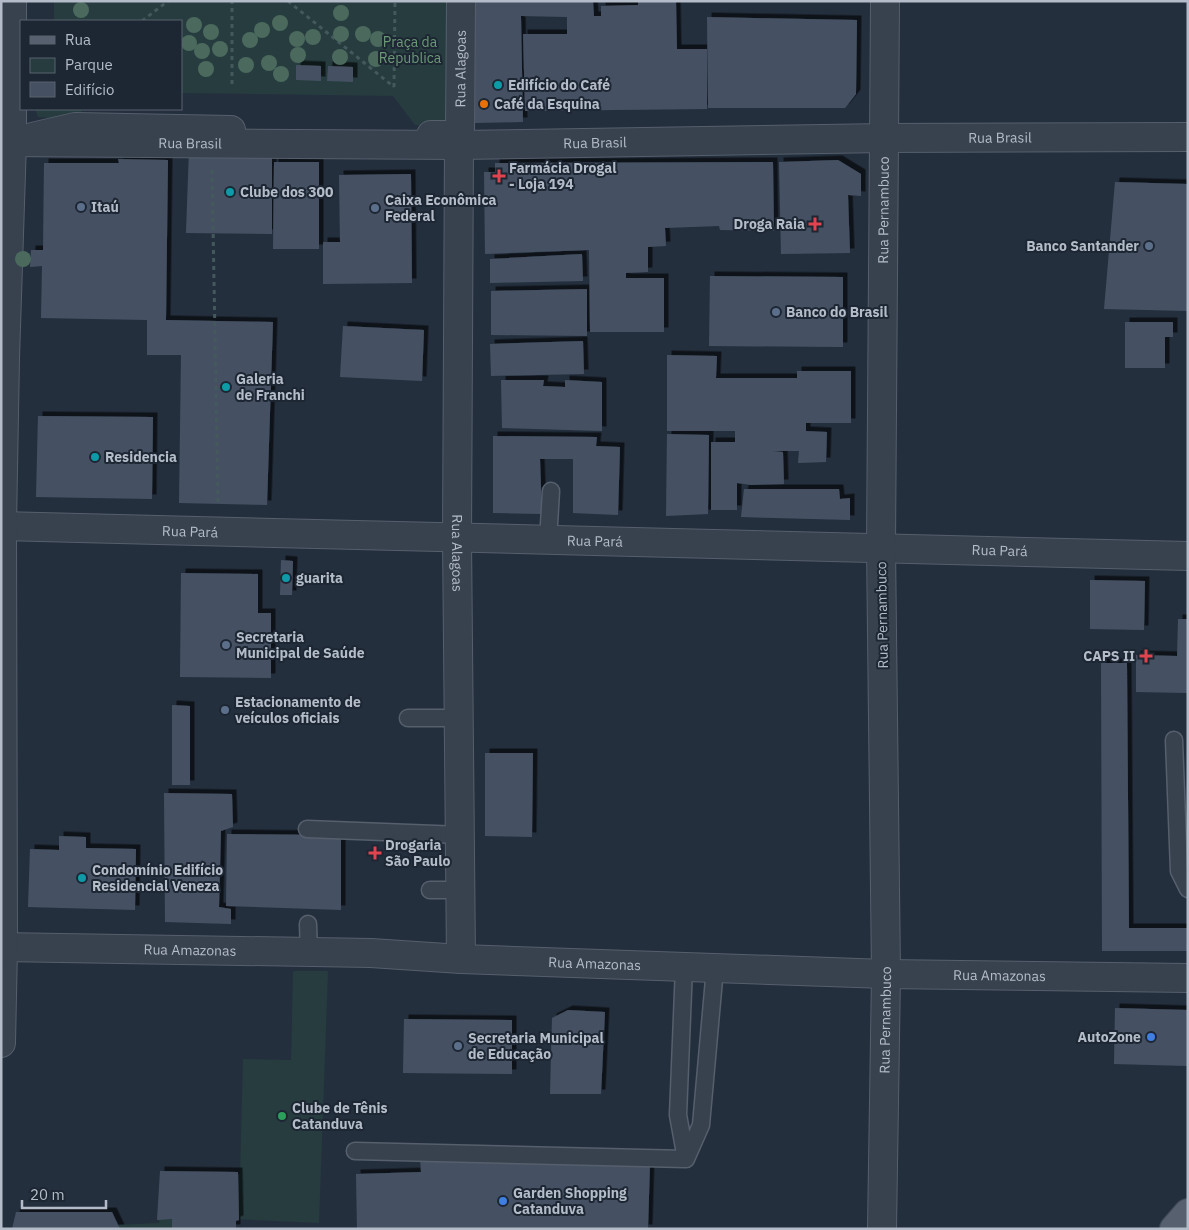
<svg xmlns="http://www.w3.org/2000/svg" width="1189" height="1230" font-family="'IBM Plex Sans',sans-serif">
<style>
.green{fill:#263c3f}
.building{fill:#455162;filter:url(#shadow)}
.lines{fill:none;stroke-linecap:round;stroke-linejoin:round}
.service-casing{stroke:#565f6c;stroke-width:19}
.minor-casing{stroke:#565f6c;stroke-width:30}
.tertiary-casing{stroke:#565f6c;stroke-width:30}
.primary-casing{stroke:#414a57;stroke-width:30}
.path{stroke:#44595c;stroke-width:3;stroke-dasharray:4 4;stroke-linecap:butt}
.service{stroke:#38414e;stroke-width:16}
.minor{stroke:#38414e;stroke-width:28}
.tertiary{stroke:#38414e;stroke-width:28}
.primary{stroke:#56606e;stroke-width:28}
.tree{fill:#4b6a5d}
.culture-dot{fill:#0f9aa8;stroke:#1d2633;stroke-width:2}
.food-dot{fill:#e8710a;stroke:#1d2633;stroke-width:2}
.health-dot{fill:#e0444e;stroke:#1d2633;stroke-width:2}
.service-dot{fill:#5c6f8a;stroke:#1d2633;stroke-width:2}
.shop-dot{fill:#3f7fe0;stroke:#1d2633;stroke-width:2}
.leisure-dot{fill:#2e9e5b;stroke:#1d2633;stroke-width:2}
.labels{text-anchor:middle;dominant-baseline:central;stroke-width:4;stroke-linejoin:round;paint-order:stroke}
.park-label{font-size:14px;fill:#6b9a76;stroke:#1d2633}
.street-label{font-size:14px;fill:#b4bcc9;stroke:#1d2633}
.poi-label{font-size:14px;font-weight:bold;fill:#b4bcc9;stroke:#1d2633;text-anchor:start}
</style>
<defs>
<filter id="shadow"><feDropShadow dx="4.5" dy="-4.5" stdDeviation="0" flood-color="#0009"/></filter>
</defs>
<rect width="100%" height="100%" fill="#242f3e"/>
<path class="green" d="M54 1H459L456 130 415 125 393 96 181 93V21H54Z
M35 109H83L76 120 38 117Z
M293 971H328L319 1223 234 1219 233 1229H17L159 1223 162 1173 240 1174 243 1059 291 1060Z"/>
<path class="building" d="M474 1H593L594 16H601V6L638 5V1H676L677 49H707V109L525 111 523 34H567V17L521 16 523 122 474 123Z
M707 17 857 20 856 94 845 108H708Z
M296 65 321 66V81L296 80Z
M328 66 353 67V82L327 81Z
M189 149 272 151V234L186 233Z
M118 159 168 160 166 320 273 322 267 505 179 503 181 355H147V320L41 318 42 266 30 267 31 250H43L44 163H119Z
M838 160 861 174V196L848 195 850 253 781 254 779 162Z
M274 162H319V249H273Z
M773 162 774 231 720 230 719 226 665 228 666 246 648 247V272L626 273V278H664V332H590L589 250 485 254 484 172H495V163Z
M411 174 412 283 323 284V242H340L339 175Z
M1115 182 1188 184V311L1104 309Z
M582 254 583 281 490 283V259Z
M710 276 843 277V347L709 346Z
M587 289V336L491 335V291Z
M1125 322H1173V337H1165V368H1125Z
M343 326 424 330 422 381 340 377Z
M583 341 584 374 491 376 490 344Z
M667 355 717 356 716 378H797V371H851V423H806V431L827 432 826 462 798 463 799 451H773L783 452 784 484 751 485 737 483V510H711V442H735V431H667Z
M501 380H544L543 386 565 387V380L602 382V431L502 428Z
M38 416 153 417 152 499 36 497Z
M667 434 709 435 708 514 666 516Z
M493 436 597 437 596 446 620 447 618 515 573 513V459H540L542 514 493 513Z
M744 489H839L840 499 850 498V520L741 517Z
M281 560 293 561 292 595H280Z
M181 573 258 574V613H271V678L180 677Z
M1090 580 1145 581 1144 630 1090 629Z
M1178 619H1188V693L1136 692V655L1177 656Z
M1101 663H1127L1129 928H1188V951H1102Z
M172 705 190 706V785H172Z
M485 753H533L532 837 485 836Z
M164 793 232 794 233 827 221 831 219 907 231 909V924L165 922Z
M227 834 341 835V910L226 906Z
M59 836 86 837V848L136 849 135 910 28 907 30 849 59 850Z
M1115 1008 1188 1010V1066L1114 1064Z
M568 1010 605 1012 601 1094H550L552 1018Z
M404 1019 512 1020V1074L403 1073Z
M420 1158 650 1164 648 1229H357L356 1174 421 1172Z
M160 1171 238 1172 239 1220 236 1221V1229H172V1219L157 1220Z
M16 1212H112L120 1229H12Z"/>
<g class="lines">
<defs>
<path id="service" d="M548 541 551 491
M408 718H459
M1174 740 1179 871 1188 889
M307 829 461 835
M430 890H461
M308 924 309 953
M684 967 678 1115 686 1159
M355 1151 686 1159
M686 1159 701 1125 715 968"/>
<g id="minor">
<path id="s1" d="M431 135H458L460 132 461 1"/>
<path d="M32 137 75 127 231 130"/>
<path id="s2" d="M459 145 457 539 461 959"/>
<path id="s3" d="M1 526C397 539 792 543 1188 556"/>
<path d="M1 1043 3 948"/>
<path id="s4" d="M882 1229 886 974 881 546 885 1"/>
</g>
<g id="tertiary">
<path id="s5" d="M1 142 459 145 885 138 1188 137"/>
<path id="s6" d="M1 947 371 953 461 959 886 974 1188 978"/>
<path d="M3 948 2 526 5 358 12 142V1"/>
</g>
<path id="primary" d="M1174 1229 1188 1213"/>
</defs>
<use href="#service" class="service-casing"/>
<use href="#minor" class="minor-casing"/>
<use href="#tertiary" class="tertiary-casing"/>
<use href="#primary" class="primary-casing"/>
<path class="path" d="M288 1 394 87
M142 21 168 1
M232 84V1
M394 87 395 1
M212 170 218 504"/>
<use href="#service" class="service"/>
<use href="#minor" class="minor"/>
<use href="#tertiary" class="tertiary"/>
<use href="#primary" class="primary"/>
</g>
<g class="tree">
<circle cx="81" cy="10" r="8"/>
<circle cx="341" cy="13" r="8"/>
<circle cx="280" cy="23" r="8"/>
<circle cx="194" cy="25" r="8"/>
<circle cx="262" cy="30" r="8"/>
<circle cx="211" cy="32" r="8"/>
<circle cx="341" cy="34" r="8"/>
<circle cx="363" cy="34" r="8"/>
<circle cx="313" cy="37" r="8"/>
<circle cx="297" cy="39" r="8"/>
<circle cx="378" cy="39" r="8"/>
<circle cx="250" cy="40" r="8"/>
<circle cx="189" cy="43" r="8"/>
<circle cx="220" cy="49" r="8"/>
<circle cx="202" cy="51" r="8"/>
<circle cx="298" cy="55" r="8"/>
<circle cx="340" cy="57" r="8"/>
<circle cx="376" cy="59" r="8"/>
<circle cx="269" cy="63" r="8"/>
<circle cx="246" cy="65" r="8"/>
<circle cx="206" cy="69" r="8"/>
<circle cx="281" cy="74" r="8"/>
<circle cx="23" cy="259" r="8"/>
</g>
<g class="culture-dot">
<circle cx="498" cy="85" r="5"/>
<circle cx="230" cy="192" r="5"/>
<circle cx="226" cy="387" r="5"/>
<circle cx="95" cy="457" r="5"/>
<circle cx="286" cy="578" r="5"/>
<circle cx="82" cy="878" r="5"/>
</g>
<circle class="food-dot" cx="484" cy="104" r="5"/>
<g class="health-dot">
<path d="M496.5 168.5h5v5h5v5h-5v5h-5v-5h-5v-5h5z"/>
<path d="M812.5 216.5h5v5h5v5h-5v5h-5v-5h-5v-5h5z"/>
<path d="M1143.5 648.5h5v5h5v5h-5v5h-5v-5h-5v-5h5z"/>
<path d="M372.5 845.5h5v5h5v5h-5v5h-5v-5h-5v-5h5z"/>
</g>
<g class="service-dot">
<circle cx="81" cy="207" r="5"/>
<circle cx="375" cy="208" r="5"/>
<circle cx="1149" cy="246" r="5"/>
<circle cx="776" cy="312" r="5"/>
<circle cx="226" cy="645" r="5"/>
<circle cx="225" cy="710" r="5"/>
<circle cx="458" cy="1046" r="5"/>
</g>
<g class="shop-dot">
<circle cx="1151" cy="1037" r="5"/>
<circle cx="503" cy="1201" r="5"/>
</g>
<circle class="leisure-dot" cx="282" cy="1116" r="5"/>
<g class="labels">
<g class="park-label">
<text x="410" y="42">Praça da<tspan x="410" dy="16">Republica</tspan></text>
</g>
<g class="street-label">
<text stroke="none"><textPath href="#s1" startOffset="94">Rua Alagoas</textPath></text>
<text stroke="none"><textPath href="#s5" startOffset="999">Rua Brasil</textPath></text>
<text stroke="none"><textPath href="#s5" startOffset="594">Rua Brasil</textPath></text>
<text stroke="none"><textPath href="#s5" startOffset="189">Rua Brasil</textPath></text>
<text stroke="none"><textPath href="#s4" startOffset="1019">Rua Pernambuco</textPath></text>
<text stroke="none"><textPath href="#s3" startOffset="189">Rua Pará</textPath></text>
<text stroke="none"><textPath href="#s3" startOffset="594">Rua Pará</textPath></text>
<text stroke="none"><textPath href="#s3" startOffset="999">Rua Pará</textPath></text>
<text stroke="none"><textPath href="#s2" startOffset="408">Rua Alagoas</textPath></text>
<text transform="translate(882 615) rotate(-91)">Rua Pernambuco</text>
<text stroke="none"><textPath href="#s6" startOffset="189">Rua Amazonas</textPath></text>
<text stroke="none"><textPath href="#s6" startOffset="594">Rua Amazonas</textPath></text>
<text stroke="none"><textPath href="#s6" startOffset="999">Rua Amazonas</textPath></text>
<text stroke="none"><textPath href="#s4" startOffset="209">Rua Pernambuco</textPath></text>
</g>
<g class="poi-label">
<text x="508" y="85">Edifício do Café</text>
<text x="494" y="104">Café da Esquina</text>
<text x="509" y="168">Farmácia Drogal<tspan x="509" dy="16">- Loja 194</tspan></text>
<text x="240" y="192">Clube dos 300</text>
<text x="385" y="200">Caixa Econômica<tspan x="385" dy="16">Federal</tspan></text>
<text x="91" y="207">Itaú</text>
<text x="805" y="224" text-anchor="end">Droga Raia</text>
<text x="1139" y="246" text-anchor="end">Banco Santander</text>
<text x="786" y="312">Banco do Brasil</text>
<text x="236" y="379">Galeria<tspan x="236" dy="16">de Franchi</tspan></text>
<text x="105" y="457">Residencia</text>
<text x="296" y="578">guarita</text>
<text x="236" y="637">Secretaria<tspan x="236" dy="16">Municipal de Saúde</tspan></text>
<text x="1135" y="656" text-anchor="end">CAPS II</text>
<text x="235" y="702">Estacionamento de<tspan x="235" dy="16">veículos oficiais</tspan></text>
<text x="385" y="845">Drogaria<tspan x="385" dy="16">São Paulo</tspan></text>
<text x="92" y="870">Condomínio Edifício<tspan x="92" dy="16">Residencial Veneza</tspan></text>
<text x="1141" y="1037" text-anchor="end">AutoZone</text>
<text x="468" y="1038">Secretaria Municipal<tspan x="468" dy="16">de Educação</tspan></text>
<text x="292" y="1108">Clube de Tênis<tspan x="292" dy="16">Catanduva</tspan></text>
<text x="513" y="1193">Garden Shopping<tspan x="513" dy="16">Catanduva</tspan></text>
</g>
</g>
<rect width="1189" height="1230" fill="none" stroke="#b4bcc9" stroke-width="5"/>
<rect x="20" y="20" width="162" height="90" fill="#1d2633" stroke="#59626f"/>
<rect x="30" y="36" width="25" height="8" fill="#56606e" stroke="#59626f"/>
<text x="65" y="45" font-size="15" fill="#b4bcc9">Rua</text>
<rect x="30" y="58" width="25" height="15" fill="#263c3f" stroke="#59626f"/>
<text x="65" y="70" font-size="15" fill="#b4bcc9">Parque</text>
<rect x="30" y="82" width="25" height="15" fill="#455162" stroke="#59626f"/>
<text x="65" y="95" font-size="15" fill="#b4bcc9">Edifício</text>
<path d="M22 1200v8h84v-8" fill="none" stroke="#b4bcc9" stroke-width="2.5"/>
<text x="30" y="1200" font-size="15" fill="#b4bcc9" stroke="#1d2633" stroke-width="4" paint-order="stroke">20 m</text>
</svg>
